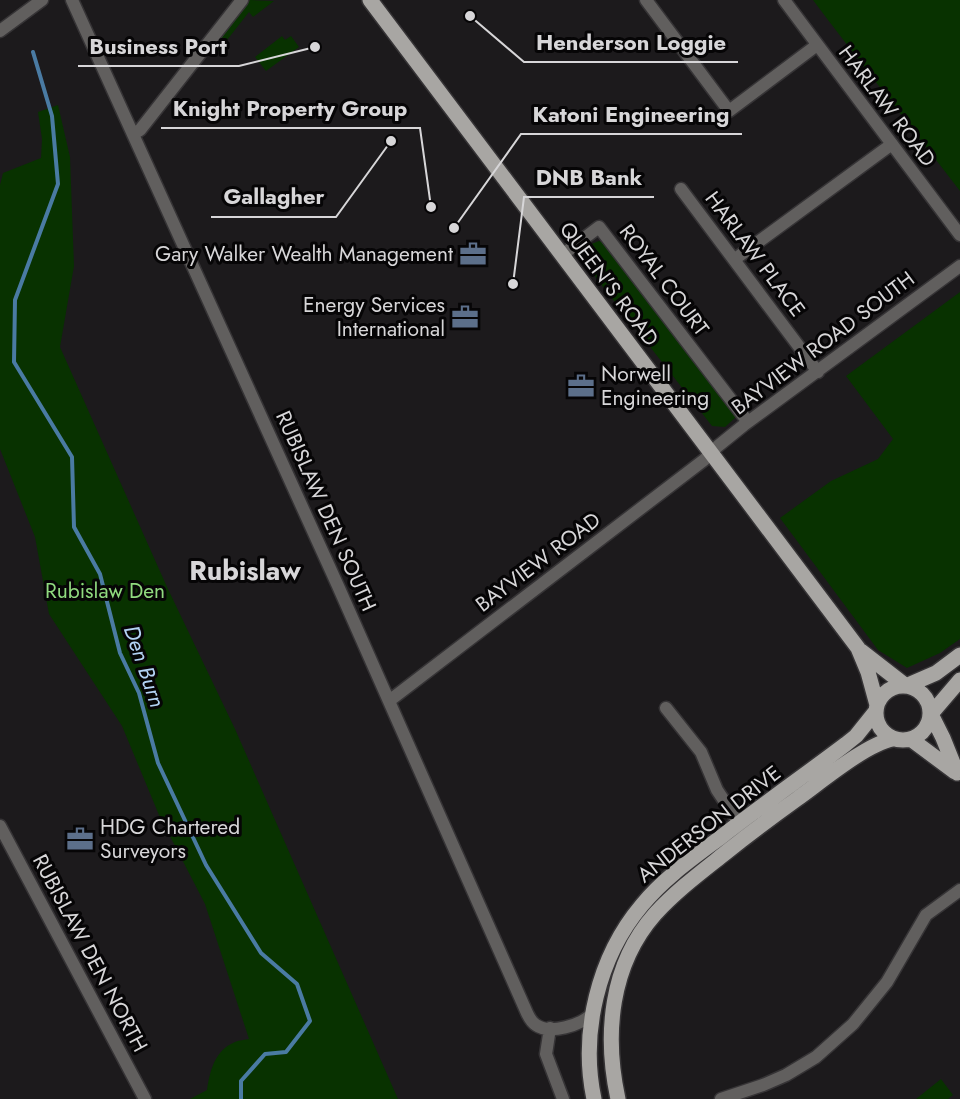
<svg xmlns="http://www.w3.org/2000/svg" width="960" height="1099" font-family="Jost,sans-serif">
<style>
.green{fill:#083200}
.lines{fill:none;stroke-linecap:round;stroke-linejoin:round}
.stream{stroke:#4a7ba3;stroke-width:4}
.minor-casing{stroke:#363436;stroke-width:15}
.tertiary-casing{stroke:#363436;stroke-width:15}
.primary-casing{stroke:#363436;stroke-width:18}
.minor{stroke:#615f5e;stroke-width:12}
.tertiary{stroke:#615f5e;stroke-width:12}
.primary{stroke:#a8a6a3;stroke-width:15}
.labels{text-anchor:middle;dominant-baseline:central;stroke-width:6;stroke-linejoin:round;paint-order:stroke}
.street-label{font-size:21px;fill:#d7d6d8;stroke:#060506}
.poi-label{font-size:21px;fill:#d7d6d8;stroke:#060506;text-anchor:end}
.park-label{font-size:21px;fill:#90da7f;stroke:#060506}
.water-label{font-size:22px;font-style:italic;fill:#b3d3f4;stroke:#060506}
.district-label{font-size:27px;font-weight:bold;fill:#d7d6d8;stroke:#060506}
.leader{fill:none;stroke:#d7d6d8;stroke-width:2}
.callout-dot{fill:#d7d6d8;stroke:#060506;stroke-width:2}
.callout-label{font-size:22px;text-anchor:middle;font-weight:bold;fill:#d7d6d8;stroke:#060506;stroke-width:6;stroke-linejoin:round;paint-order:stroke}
</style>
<rect width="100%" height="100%" fill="#1c1a1c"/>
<path class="green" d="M250 0 274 1 253 17 249 12 216 54 212 49Z
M813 0H960V191L828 20Z
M282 36 285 40 291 36 299 47 266 71 255 57Z
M58 105 70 157 74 266 60 347 167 587 235 729 398 1099H190L207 1090C210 1070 215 1050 235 1042 239 1040 245 1040 249 1039L205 904 159 815 122 726 49 614 35 537 0 449V185L3 173 41 158 42 139 38 112Z
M599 241 605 243 736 417 725 427 712 426 586 265 584 251 589 245Z
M960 292V639L940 653 907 668 878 650 780 518 831 481 878 459 893 439 846 376Z
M941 1079 953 1095 948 1099H916Z"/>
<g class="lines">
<path class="stream" d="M33 52 52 116 58 184 15 300 14 362 72 457 74 527 100 574 120 653 139 693 158 763 206 865 261 953 297 984 310 1021 286 1052 265 1054 241 1081V1099"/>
<defs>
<path id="minor" d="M72 0 338 586 527 1013C529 1017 531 1022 536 1025 550 1035 581 1025 592 1014
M646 0 729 111 817 45
M784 0 960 235
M133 134 140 130 242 0
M681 189 818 372
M562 255 599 227 748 422
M735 259 892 144
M389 701 704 460 718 446 744 425 960 266
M666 708 701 752 717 790 739 823
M0 826 145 1099
M550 1028 546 1054 563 1099
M721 1099 763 1085 786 1075 816 1057 853 1024 887 982 926 915 960 890"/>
<path id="tertiary" d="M0 31 42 0"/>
<path id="primary" d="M370 0 858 648 868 672 877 705
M861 651 906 686
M876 713a27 27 0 1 1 54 0a27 27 0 1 1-54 0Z
M906 686 936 673 960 655
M931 714 943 738 957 773
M931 714 960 680
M912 740 955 772
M594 1099C580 1033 598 957 642 905 664 878 693 858 721 837 762 805 805 775 846 744L856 736 876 711
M618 1099C604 1035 610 965 655 914 676 891 700 873 724 854 748 835 772 817 797 799 821 782 866 744 893 739"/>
</defs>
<use href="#minor" class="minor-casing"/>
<use href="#tertiary" class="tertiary-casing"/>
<use href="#primary" class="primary-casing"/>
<use href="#minor" class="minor"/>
<use href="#tertiary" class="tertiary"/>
<use href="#primary" class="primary"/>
</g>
<defs>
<symbol id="office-bare" viewBox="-9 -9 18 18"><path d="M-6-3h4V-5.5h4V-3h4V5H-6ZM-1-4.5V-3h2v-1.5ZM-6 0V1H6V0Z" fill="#5c6f8a" stroke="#060506" stroke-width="2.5" paint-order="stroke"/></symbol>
</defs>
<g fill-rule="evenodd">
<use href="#office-bare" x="454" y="235" width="38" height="38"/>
<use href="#office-bare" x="446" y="298" width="38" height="38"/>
<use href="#office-bare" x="562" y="367" width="38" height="38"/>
<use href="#office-bare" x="61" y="820" width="38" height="38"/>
</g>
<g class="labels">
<g class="street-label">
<text transform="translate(887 106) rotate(53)">HARLAW ROAD</text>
<text transform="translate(755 254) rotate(53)">HARLAW PLACE</text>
<text transform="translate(664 280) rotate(53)">ROYAL COURT</text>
<text transform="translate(609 284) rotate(53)">QUEEN'S ROAD</text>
<text transform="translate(823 343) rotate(-37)">BAYVIEW ROAD SOUTH</text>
<text transform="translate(326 511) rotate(66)">RUBISLAW DEN SOUTH</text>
<text transform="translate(538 562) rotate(-37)">BAYVIEW ROAD</text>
<text transform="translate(709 824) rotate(-38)">ANDERSON DRIVE</text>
<text transform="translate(90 953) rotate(62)">RUBISLAW DEN NORTH</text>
</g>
<g class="poi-label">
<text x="453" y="254">Gary Walker Wealth Management</text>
<text x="445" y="305">Energy Services<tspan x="445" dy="24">International</tspan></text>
<text x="601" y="374" text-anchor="start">Norwell<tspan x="601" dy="24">Engineering</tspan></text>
<text x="100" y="827" text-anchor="start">HDG Chartered<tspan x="100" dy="24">Surveyors</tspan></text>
</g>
<g class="park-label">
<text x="105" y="591">Rubislaw Den</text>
</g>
<g class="water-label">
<text transform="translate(145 666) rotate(71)">Den Burn</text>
</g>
<g class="district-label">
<text x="245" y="570">Rubislaw</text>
</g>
</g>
<path class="leader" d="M470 16L524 62H738M315 47L239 66H78M431 207L420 128H161M454 228L521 134H742M513 284L524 197H654M391 141L336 217H211"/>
<g class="callout-dot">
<circle cx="470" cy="16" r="6"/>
<circle cx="315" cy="47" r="6"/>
<circle cx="431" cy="207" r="6"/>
<circle cx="454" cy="228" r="6"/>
<circle cx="513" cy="284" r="6"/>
<circle cx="391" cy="141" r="6"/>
</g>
<g class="callout-label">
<text x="631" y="50">Henderson Loggie</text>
<text x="158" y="54">Business Port</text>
<text x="290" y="116">Knight Property Group</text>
<text x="631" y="122">Katoni Engineering</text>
<text x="589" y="185">DNB Bank</text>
<text x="274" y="204">Gallagher</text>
</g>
</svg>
